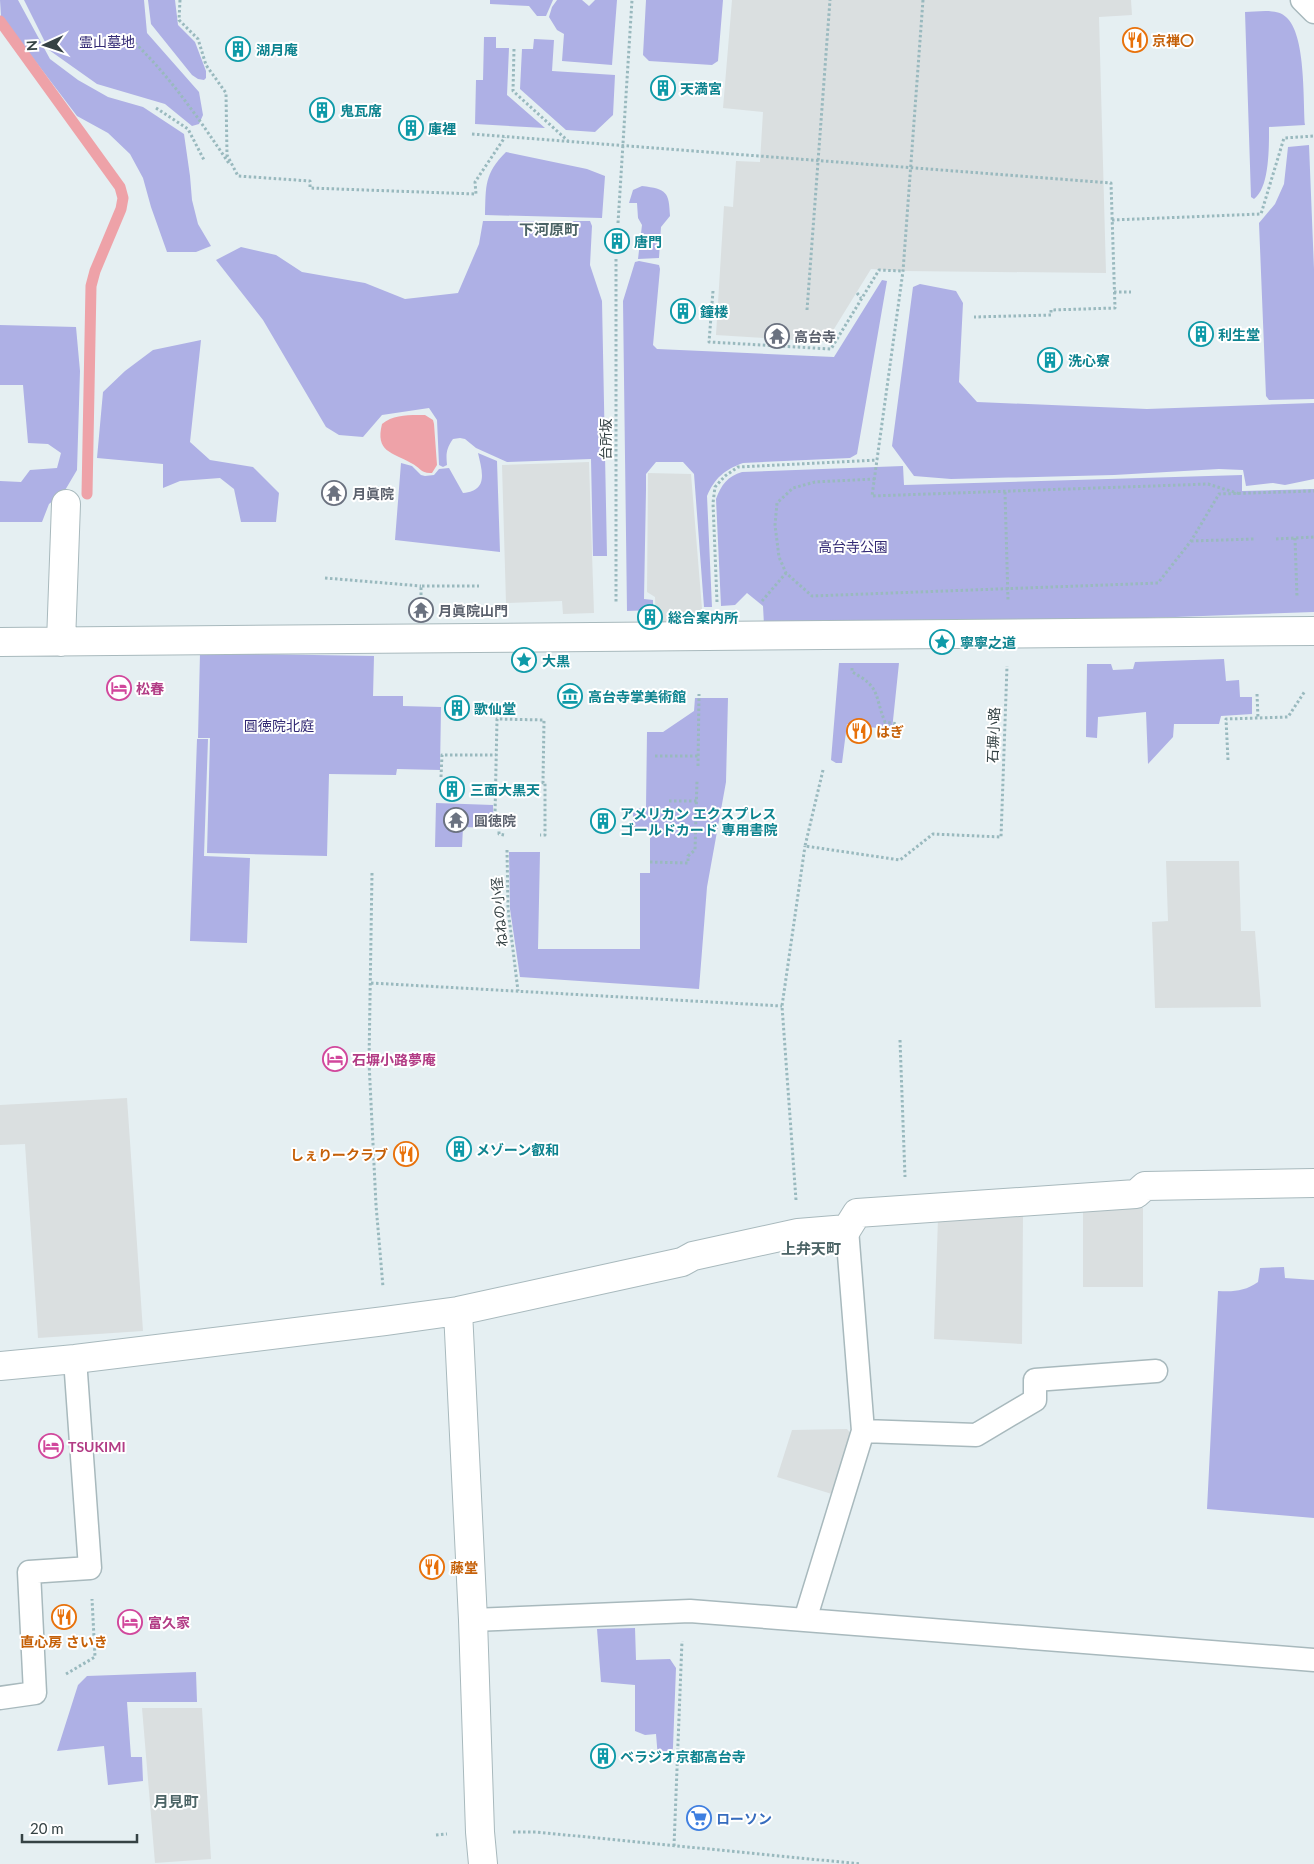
<svg xmlns="http://www.w3.org/2000/svg" width="1314" height="1864" font-family="Lato,'Noto Sans JP',sans-serif">
<style>
.green{fill:#aeb0e5}
.parking{fill:#dadfe0}
.water{fill:#eea2a8}
.lines{fill:none;stroke-linecap:round;stroke-linejoin:round}
.stream{stroke:#eea2a8;stroke-width:11}
.lane-casing{stroke:#a8b9bd;stroke-width:25}
.street-casing{stroke:#a8b9bd;stroke-width:30}
.path{stroke:#99b9be;stroke-width:3;stroke-dasharray:2.5 2.5;stroke-linecap:butt}
.lane{stroke:#fff;stroke-width:22}
.street{stroke:#fff;stroke-width:28}
.labels{text-anchor:middle;dominant-baseline:central;stroke-width:4;stroke-linejoin:round;paint-order:stroke}
.food-label{font-size:14px;font-weight:bold;fill:#c56008;stroke:#fff;text-anchor:start}
.park-label{font-size:14px;fill:#332a74;stroke:#fff}
.culture-label{font-size:14px;font-weight:bold;fill:#0d838f;stroke:#fff;text-anchor:start}
.worship-label{font-size:14px;font-weight:bold;fill:#5b616d;stroke:#fff;text-anchor:start}
.street-label{font-size:14px;fill:#354244;stroke:#fff}
.hotel-label{font-size:14px;font-weight:bold;fill:#b23c85;stroke:#fff;text-anchor:start}
.shop-label{font-size:14px;font-weight:bold;fill:#366cbe;stroke:#fff;text-anchor:start}
.neighbourhood-label{font-size:15px;font-weight:bold;fill:#4c6466;stroke:#fff}
</style>
<rect width="100%" height="100%" fill="#e5eff2"/>
<path class="green" d="M0 0H18L50 59 78 80 108 97 143 107 184 134 190 176 192 200 198 224 211 246 196 252H167L151 207 143 178 130 154 108 133 77 116 1 16Z
M24 0H144L147 33 199 92 203 115 199 124 192 126 165 104 97 84 49 50Z
M148 0H175L178 25 195 42 206 71V78L204 80 198 79 192 75 151 24Z
M490 0H553L546 16H537L529 6 490 4Z
M557 0H582L589 6 595 0H617L612 65 562 61 564 34 557 30 549 17 552 7Z
M646 0H723L718 61 712 65 649 61 643 55Z
M1245 12C1257 12 1277 8 1286 17 1306 34 1303 99 1305 125L1269 127C1269 144 1270 188 1254 199L1251 197Z
M484 37H496V48H509L507 95 545 128 475 124 476 80H483Z
M534 39 554 40 552 71 615 75 613 115 595 132 566 130 520 89 522 49H533Z
M1309 145 1314 269V399L1269 400 1266 396 1259 223 1275 204 1284 184 1288 147Z
M506 152 587 169 605 176 602 218 485 215C486 186 484 174 506 152Z
M642 186C667 189 669 192 670 216L661 227 659 258 638 259 642 225 638 218 637 203H629L633 190Z
M483 221H590L592 226 590 265 602 301 607 556H593L591 459 507 462 476 448 465 439 460 438 453 439C446 449 446 454 447 465L443 467 439 465 437 420 429 408 382 415 363 437 339 435 326 427 263 320 216 260 241 247 276 255 302 272 365 283 405 299 458 293 479 244Z
M639 261 659 265 660 269 653 345 657 349 834 357 882 280 887 281 857 454 850 458 743 463C724 470 715 478 707 496L712 607H704L694 474 683 462H656L646 474V490L644 599 653 600V610L627 611 623 301 635 262Z
M920 284 956 291 963 303 959 382 977 402 1147 409 1314 403V479L1285 485 1273 483 1246 486 1243 470 1219 469 1114 475 951 479 914 476 892 446 913 287Z
M0 325 76 327 80 371 77 470 64 492 49 504 42 522H0V481L21 482 30 470 57 468 61 453 48 444 28 443 23 385H0Z
M201 340 190 442 210 460 253 467 279 493 276 522H241L234 489 220 478 180 481 163 488V464L97 458 103 392 125 371 153 350Z
M478 453 497 461 500 552 395 540 401 463 412 466 421 475 425 476 434 475 439 469 449 468 463 493C489 491 482 471 478 453Z
M903 466 904 485 1242 475V491L1314 489V612L1012 623 764 625 763 606 747 593 735 605 721 606 716 499C721 485 728 476 742 472Z
M200 653 374 656 373 696H403V706L441 707 440 770 397 769 396 775 329 774 327 856 207 853 210 738H198Z
M1224 659 1226 681 1239 680 1240 697H1252V714L1221 716 1219 724H1174L1173 737 1148 764 1146 712 1098 717 1097 738 1086 737 1087 664H1111L1113 670 1133 669 1135 662Z
M839 663H899L892 730 847 724 842 763H836L831 760Z
M695 698H728L726 782 707 887 699 989 520 977 510 909 509 852H540L538 949H640V873H650V831L633 830V809L646 808 647 732H663L694 711Z
M197 739H208L204 856 250 858 247 943 190 941Z
M436 803 493 805 494 828 463 827 462 847H435Z
M1284 1267 1285 1278 1314 1280V1518L1207 1509 1218 1291C1234 1292 1245 1291 1258 1282L1260 1268Z
M635 1628 636 1660 670 1659 676 1668 673 1747 671 1761 658 1758 656 1734 645 1735 635 1731V1685L601 1682 597 1629Z
M196 1672 197 1702H127L131 1757H142L143 1781 108 1785 104 1746 57 1751 78 1685 87 1676Z"/>
<path class="parking" d="M732 0H1131L1132 15 1099 17 1106 273 903 271 871 269 826 342 716 335 724 206 733 207 736 161 760 162 763 112 723 108Z
M589 462 594 613 563 614 562 601 506 603 502 465Z
M648 473 691 474 703 621 656 622 655 597 647 592Z
M1166 861H1239L1241 931H1255L1261 1007 1155 1008 1152 922 1168 921Z
M127 1098 143 1331 38 1338 25 1144 0 1145V1105Z
M1083 1208H1143V1287H1083Z
M1023 1216 1022 1344 934 1339 938 1218Z
M847 1429 853 1436 835 1495 777 1477 792 1430Z
M142 1708H202L211 1859 155 1863Z"/>
<path class="water" d="M425 415 433 420 434 424 437 465 432 473C421 474 420 467 411 463 392 452 375 452 382 424 394 414 410 415 425 415Z"/>
<g class="lines">
<path class="stream" d="M0 21 120 187 123 198 121 209 95 271 91 286 87 494"/>
<defs>
<path id="lane" d="M1302 0 1314 12
M863 1431 976 1435 1035 1400V1380L1156 1371
M473 1620 690 1611 1314 1660
M805 1620 863 1431 847 1229
M0 1698 35 1693 29 1572 90 1568 75 1359"/>
<path id="street" d="M0 642 1314 631
M61 642 66 504
M458 1311 473 1620 480 1832 483 1864
M0 1366 75 1359 385 1321 458 1311 682 1262 693 1256 798 1233 847 1229 857 1213 1136 1194 1145 1186 1314 1183"/>
</defs>
<use href="#lane" class="lane-casing"/>
<use href="#street" class="street-casing"/>
<path class="path" d="M180 0 179 20 198 39 206 65 226 93 227 155 238 176 310 181V188L476 194 475 182 505 137
M923 0 903 271 872 496 1208 484 1240 494
M135 43C173 80 201 122 230 165
M514 49 513 91 568 141
M156 108 188 129 204 160
M472 134 1111 183 1115 308 1051 310V315L974 317
M1112 220 1261 214 1284 138 1314 136
M618 223 632 0
M616 259V604
M713 291 709 342 831 349 879 270 903 271
M1114 292H1131
M857 293 861 298
M807 310 830 0
M779 346 780 338
M875 479 815 482 793 488 777 503 775 525 779 557 786 573 812 596 1158 583 1191 541 1219 494 1314 491
M1005 492 1008 600
M1295 538 1297 597
M1276 539 1314 537
M1191 541 1254 539
M325 578 421 586
M762 601 786 573
M717 602 713 503 715 487 725 476 738 467 877 460
M421 605V586H479
M852 668V672C881 687 874 695 885 722L898 724
M1257 694 1258 718
M655 756H699
M1228 760 1226 719 1288 717 1305 691
M698 766 699 694
M823 770 805 846 900 860 933 834 1001 837 1007 666
M441 777 442 755H496
M669 801H697
M504 835 499 834V818L495 815 497 719 544 720 543 783H545V835H540
M507 850 508 909 518 991
M650 862 688 863V856L695 850 697 781
M372 873 369 1062 376 1205 383 1287
M371 983 782 1006
M900 1040 905 1177
M796 1200 782 1006 805 846
M66 1674 95 1657 92 1599
M513 1832H536L861 1864
M436 1835 447 1834
M674 1846 682 1641"/>
<use href="#lane" class="lane"/>
<use href="#street" class="street"/>
</g>
<defs>
<symbol id="restaurant-ring" viewBox="-11 -11 22 22"><circle r="9.5" fill="#fff" stroke="#e8710a" stroke-width="1.5"/><path d="M-5-6h1v4h1v-4h1v4h1v-4h1v5L-1.5 .5V6h-2V.5L-5-1ZM5-6V6H3V1.5H1.5Q1.5-4 5-6Z" fill="#e8710a"/></symbol>
<symbol id="building-ring" viewBox="-11 -11 22 22"><circle r="9.5" fill="#fff" stroke="#0f9aa8" stroke-width="1.5"/><path d="M-4-6H4V6H1V3H-1V6H-4ZM-2.5-4.3h1.7v1.8h-1.7ZM.8-4.3h1.7v1.8H.8ZM-2.5-1h1.7V.8h-1.7ZM.8-1h1.7V.8H.8Z" fill="#0f9aa8"/></symbol>
<symbol id="temple-ring" viewBox="-11 -11 22 22"><circle r="9.5" fill="#fff" stroke="#6b7280" stroke-width="1.5"/><path d="M0-6L5-2H3V0L6.5 2.5H4V6H1.5V3h-3V6H-4V2.5H-6.5L-3 0V-2H-5Z" fill="#6b7280"/></symbol>
<symbol id="sight-ring" viewBox="-11 -11 22 22"><circle r="9.5" fill="#fff" stroke="#0f9aa8" stroke-width="1.5"/><path d="M0-6L1.8-2.2L6-1.7L2.9 1.2L3.7 5.4L0 3.3L-3.7 5.4L-2.9 1.2L-6-1.7L-1.8-2.2Z" fill="#0f9aa8"/></symbol>
<symbol id="hotel-ring" viewBox="-11 -11 22 22"><circle r="9.5" fill="#fff" stroke="#d1479c" stroke-width="1.5"/><path d="M-6-4.5h1.5V1H6V5H4.5V3h-9V5H-6ZM-4 0a1.8 1.8 0 1 1 3.6 0ZM.5 0V-2.5h3Q6-2.5 6 0Z" fill="#d1479c"/></symbol>
<symbol id="museum-ring" viewBox="-11 -11 22 22"><circle r="9.5" fill="#fff" stroke="#0f9aa8" stroke-width="1.5"/><path d="M0-6L6-3V-2H-6V-3ZM-5-1h2V3h-2ZM-1-1h2V3h-2ZM3-1h2V3H3ZM-6 4H6V6H-6Z" fill="#0f9aa8"/></symbol>
<symbol id="supermarket-ring" viewBox="-11 -11 22 22"><circle r="9.5" fill="#fff" stroke="#3f7fe0" stroke-width="1.5"/><path d="M-6-5.5h2.5l.6 2H6L4.5 2H-2.5L-4.4-4H-6ZM-1.5 3.2a1.3 1.3 0 1 0 .1 0ZM3 3.2a1.3 1.3 0 1 0 .1 0Z" fill="#3f7fe0"/></symbol>
</defs>
<g fill-rule="evenodd">
<use href="#restaurant-ring" x="1121" y="26" width="28" height="28"/>
<use href="#building-ring" x="224" y="35" width="28" height="28"/>
<use href="#building-ring" x="649" y="74" width="28" height="28"/>
<use href="#building-ring" x="308" y="96" width="28" height="28"/>
<use href="#building-ring" x="397" y="114" width="28" height="28"/>
<use href="#building-ring" x="603" y="227" width="28" height="28"/>
<use href="#building-ring" x="669" y="297" width="28" height="28"/>
<use href="#building-ring" x="1187" y="320" width="28" height="28"/>
<use href="#temple-ring" x="763" y="322" width="28" height="28"/>
<use href="#building-ring" x="1036" y="346" width="28" height="28"/>
<use href="#temple-ring" x="320" y="479" width="28" height="28"/>
<use href="#temple-ring" x="407" y="596" width="28" height="28"/>
<use href="#building-ring" x="636" y="603" width="28" height="28"/>
<use href="#sight-ring" x="928" y="628" width="28" height="28"/>
<use href="#sight-ring" x="510" y="646" width="28" height="28"/>
<use href="#hotel-ring" x="105" y="674" width="28" height="28"/>
<use href="#museum-ring" x="556" y="682" width="28" height="28"/>
<use href="#building-ring" x="443" y="694" width="28" height="28"/>
<use href="#restaurant-ring" x="845" y="717" width="28" height="28"/>
<use href="#building-ring" x="438" y="775" width="28" height="28"/>
<use href="#temple-ring" x="442" y="806" width="28" height="28"/>
<use href="#building-ring" x="589" y="807" width="28" height="28"/>
<use href="#hotel-ring" x="321" y="1045" width="28" height="28"/>
<use href="#building-ring" x="445" y="1135" width="28" height="28"/>
<use href="#restaurant-ring" x="392" y="1140" width="28" height="28"/>
<use href="#hotel-ring" x="37" y="1432" width="28" height="28"/>
<use href="#restaurant-ring" x="418" y="1553" width="28" height="28"/>
<use href="#restaurant-ring" x="50" y="1603" width="28" height="28"/>
<use href="#hotel-ring" x="116" y="1608" width="28" height="28"/>
<use href="#building-ring" x="589" y="1742" width="28" height="28"/>
<use href="#supermarket-ring" x="685" y="1804" width="28" height="28"/>
</g>
<g class="labels">
<g class="food-label">
<text x="1152" y="40">京禅〇</text>
<text x="876" y="731">はぎ</text>
<text x="388" y="1154" text-anchor="end">しぇりークラブ</text>
<text x="450" y="1567">藤堂</text>
<text x="64" y="1641" text-anchor="middle">直心房 さいき</text>
</g>
<g class="park-label">
<text x="107" y="41">霊山墓地</text>
<text x="853" y="546">高台寺公園</text>
<text x="279" y="725">圓徳院北庭</text>
</g>
<g class="culture-label">
<text x="256" y="49">湖月庵</text>
<text x="680" y="88">天満宮</text>
<text x="340" y="110">鬼瓦席</text>
<text x="428" y="128">庫裡</text>
<text x="634" y="241">唐門</text>
<text x="700" y="311">鐘楼</text>
<text x="1218" y="334">利生堂</text>
<text x="1068" y="360">洗心寮</text>
<text x="668" y="617">総合案内所</text>
<text x="960" y="642">寧寧之道</text>
<text x="542" y="660">大黒</text>
<text x="588" y="696">高台寺掌美術館</text>
<text x="474" y="708">歌仙堂</text>
<text x="470" y="789">三面大黒天</text>
<text x="620" y="813">アメリカン エクスプレス<tspan x="620" dy="16">ゴールドカード 専用書院</tspan></text>
<text x="476" y="1149">メゾーン叡和</text>
<text x="620" y="1756">ベラジオ京都高台寺</text>
</g>
<g class="worship-label">
<text x="794" y="336">高台寺</text>
<text x="352" y="493">月眞院</text>
<text x="438" y="610">月眞院山門</text>
<text x="474" y="820">圓徳院</text>
</g>
<g class="street-label">
<text transform="translate(605 439) rotate(-90)">台所坂</text>
<text transform="translate(993 735) rotate(-88)">石塀小路</text>
<text transform="translate(499 912) rotate(-95)">ねねの小径</text>
</g>
<g class="hotel-label">
<text x="136" y="688">松春</text>
<text x="352" y="1059">石塀小路夢庵</text>
<text x="68" y="1446">TSUKIMI</text>
<text x="148" y="1622">富久家</text>
</g>
<g class="shop-label">
<text x="716" y="1818">ローソン</text>
</g>
<g class="neighbourhood-label">
<text x="549" y="229">下河原町</text>
<text x="811" y="1248">上弁天町</text>
<text x="176" y="1801">月見町</text>
</g>
</g>
<g transform="translate(45 45) rotate(267)" stroke="#ffffff" stroke-width="4" paint-order="stroke">
<path d="M0-4L9 19L0 12L-9 19Z" fill="#354244"/>
<text y="-8" font-size="14" font-weight="bold" text-anchor="middle" fill="#354244">N</text>
</g>
<path d="M22 1834v8h115v-8" fill="none" stroke="#354244" stroke-width="2.5"/>
<text x="30" y="1834" font-size="15" fill="#354244" stroke="#ffffff" stroke-width="4" paint-order="stroke">20 m</text>
</svg>
